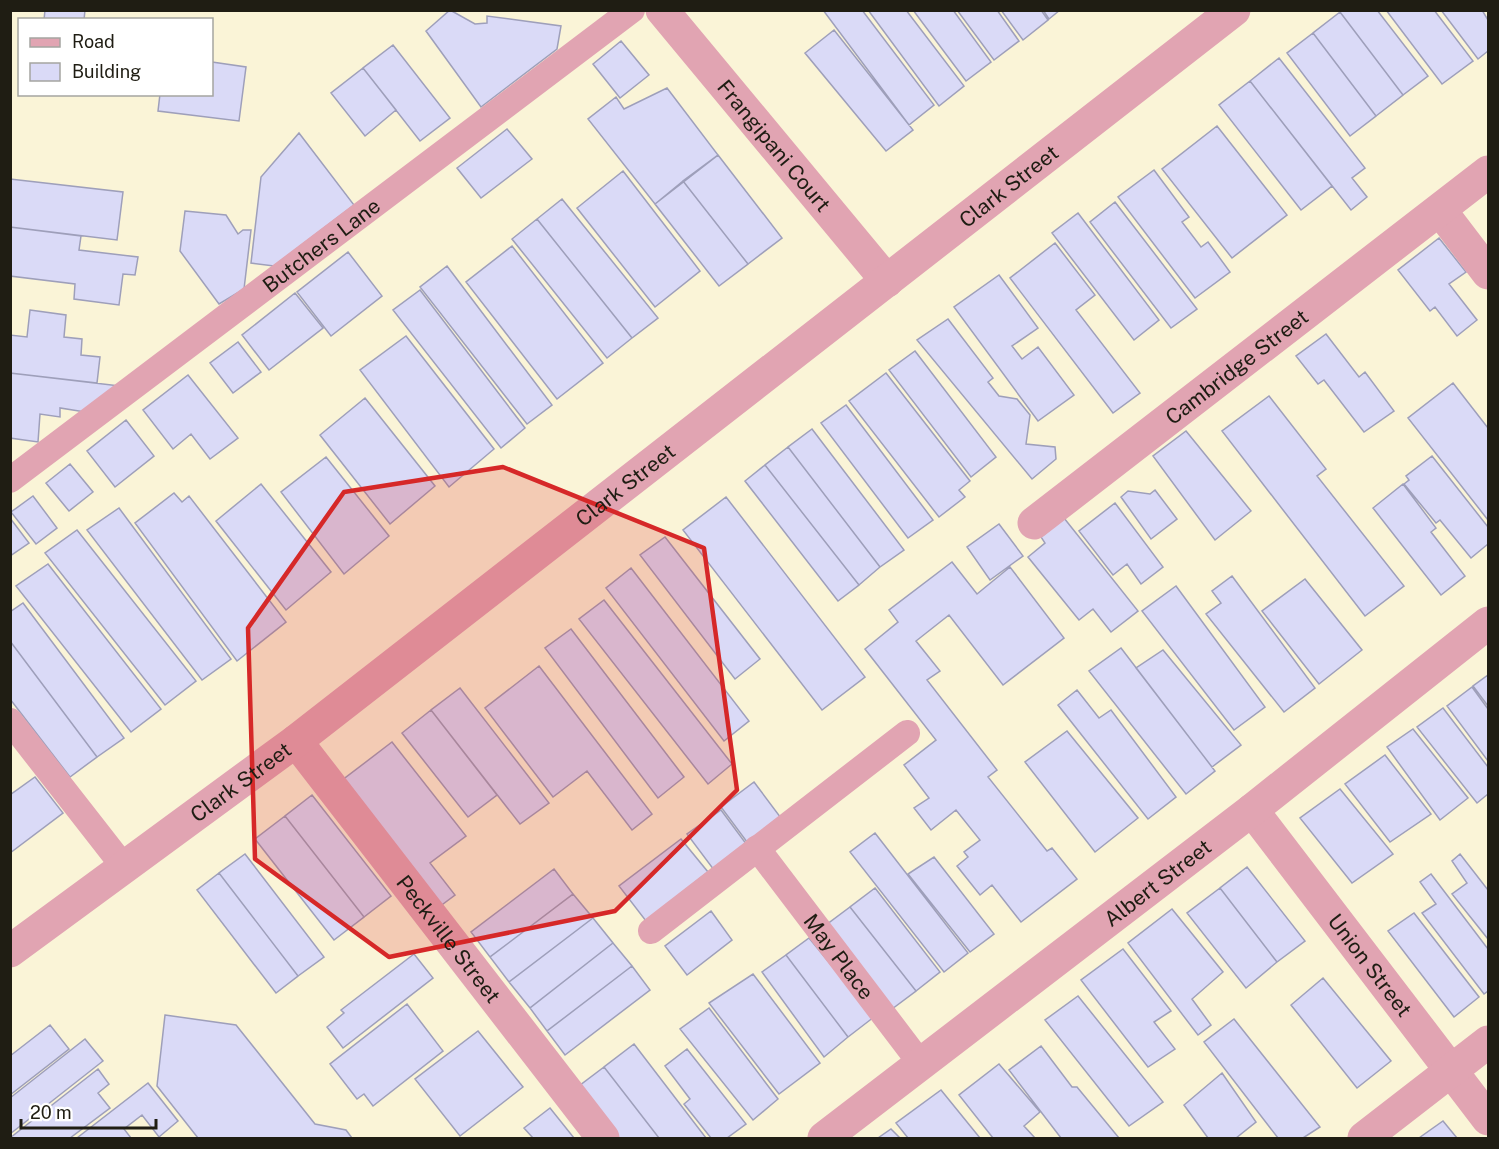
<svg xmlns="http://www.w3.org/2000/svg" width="1499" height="1149" font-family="'Public Sans',sans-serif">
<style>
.building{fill:#dadaf7;stroke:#9e9fba;stroke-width:1.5}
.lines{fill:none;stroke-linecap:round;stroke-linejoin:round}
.lane{stroke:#e1a4b2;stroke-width:26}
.street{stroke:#e1a4b2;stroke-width:33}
.marked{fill:#d62828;fill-opacity:0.2;stroke:#d62828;stroke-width:4.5;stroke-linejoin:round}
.labels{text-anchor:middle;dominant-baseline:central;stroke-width:4.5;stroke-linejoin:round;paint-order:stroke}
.street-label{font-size:21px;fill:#1f1d13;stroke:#fff}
</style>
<rect width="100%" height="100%" fill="#faf4d7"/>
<path class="building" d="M45 10H85L84 20H44Z
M450 10 475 24 487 23V16L561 26 557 49 481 107 426 31Z
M823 10H862L934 105 909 125Z
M868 10H906L964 86 939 106Z
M913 10H953L991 62 966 81Z
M957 10H997L1019 41 994 60Z
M1001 10H1041L1048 20 1023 40Z
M1043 10H1060L1049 19Z
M1342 10H1377L1428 76 1403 95 1340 12Z
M1386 10H1434L1473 61 1442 84Z
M1441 10H1482L1488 20V51L1478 59Z
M1340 12 1403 95 1376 116 1313 33Z
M834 30 913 130 886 151 805 53Z
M1313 33 1376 116 1350 136 1287 53Z
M621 41 649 75 620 98 593 64Z
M393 45 450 118 420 141 363 68Z
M1279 58 1365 168 1352 178 1367 197 1351 210 1250 81Z
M212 62 246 67 239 121 158 111 160 94H212Z
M363 68 396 110 365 136 331 93Z
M1250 81 1332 186 1301 210 1219 105Z
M667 88 718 155 655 204 588 119 616 97 624 109Z
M1217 126 1287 215 1232 258 1162 169Z
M507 129 532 159 481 198 457 168Z
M299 133 354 205 274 266 251 263 261 177Z
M718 155 782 238 748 264 683 181Z
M1154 170 1189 217 1182 222 1201 247 1208 242 1230 272 1195 298 1118 197Z
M623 171 700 271 655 307 577 208Z
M10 179 123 192 117 240 10 227Z
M683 181 748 264 719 286 655 204Z
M562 199 658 318 632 338 537 219Z
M1115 202 1197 309 1171 328 1090 222Z
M185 211 226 215 238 234 243 230H251L244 289 219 304 180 251Z
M1078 213 1159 320 1134 340 1052 233Z
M537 219 632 338 607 358 512 239Z
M10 227 81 236 79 250 138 257 135 275 123 274 119 305 74 299 75 284 10 276Z
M1439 238 1466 272 1449 284 1477 320 1457 336 1435 307 1430 311 1398 270Z
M1055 243 1095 295 1076 310 1140 393 1113 413 1010 278Z
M512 246 603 363 557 399 466 282Z
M348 252 382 296 331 336 297 292Z
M447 266 552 405 527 424 420 287Z
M999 275 1038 328 1012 346 1022 359 1038 347 1074 395 1038 421 954 307Z
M420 290 525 428 501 448 393 310Z
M295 293 323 328 269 370 242 335Z
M30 310 66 315 64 337 82 339 81 355 100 357 97 383 10 373V335L27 337Z
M948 319 993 378 988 382 999 396 1017 399 1030 415 1026 444 1055 447 1056 459 1032 479 917 340Z
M1326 334 1359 377 1365 372 1394 411 1364 432 1324 380 1318 384 1296 356Z
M406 336 494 449 449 487 360 370Z
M238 342 261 372 233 393 210 363Z
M915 351 996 457 971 477 889 370Z
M10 373 120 386 85 412 60 408V417L40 414 38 442 10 438Z
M886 373 970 481 959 490 965 497 939 517 849 401Z
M188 375 238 438 210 459 191 434 173 449 143 410Z
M1453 383 1488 428V520L1408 418Z
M1269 396 1326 469 1317 476 1404 586 1365 616 1222 431Z
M365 398 435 486 390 524 320 435Z
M846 405 933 520 908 538 821 423Z
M126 420 154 456 115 487 87 451Z
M812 429 904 550 880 567 788 447Z
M1186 431 1251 511 1215 540 1153 456Z
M788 447 880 567 859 585 765 465Z
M1432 456 1488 527V544L1471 558 1440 520 1436 523 1404 484 1409 480 1406 476Z
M326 457 389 536 344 574 281 492Z
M70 464 93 492 69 511 46 483Z
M765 465 859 585 838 601 745 481Z
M261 484 331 572 286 610 216 521Z
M1403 484 1436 528 1431 532 1465 576 1441 595 1373 508Z
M1155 490 1177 519 1151 539 1121 497 1128 491 1150 494Z
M174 493 182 502 189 496 286 622 237 661 135 523Z
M33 496 57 528 36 544 11 512Z
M726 497 865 677 822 710 683 530Z
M1115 503 1163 567 1141 584 1127 564 1113 575 1079 531Z
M119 508 231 659 202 680 87 530Z
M10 518 29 543 10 556Z
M1064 518 1138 611 1111 632 1093 609 1079 620 1028 557 1045 543 1041 537Z
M999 524 1023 556 990 580 967 547Z
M77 530 196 681 165 705 45 553Z
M665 537 760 659 735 679 640 555Z
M952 562 977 594 1010 567 1064 638 1003 685 949 615 916 641 940 671 927 680 997 770 988 777 1047 851 1052 848 1077 879 1021 922 992 885 980 895 957 866 968 857 964 852 980 840 956 810 931 830 914 808 929 798 904 765 936 740 865 649 898 622 889 610Z
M48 564 161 709 131 732 16 586Z
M631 568 749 721 724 741 606 588Z
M1232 576 1315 688 1284 712 1206 614 1221 603 1212 591Z
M1305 579 1362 650 1319 684 1262 611Z
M1176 586 1265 707 1234 730 1142 611Z
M604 600 732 764 708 784 579 619Z
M23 603 124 738 97 757 10 641V612Z
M571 629 684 777 658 798 545 648Z
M10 641 97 757 70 777 10 699Z
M1121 648 1215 771 1186 794 1089 671Z
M1163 650 1241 745 1212 767 1136 668Z
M539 666 652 814 632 830 587 771 553 797 485 708Z
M1488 675V706L1473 686Z
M1472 687 1488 709V761L1447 706Z
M460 688 549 803 520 824 431 710Z
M1077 690 1099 718 1111 710 1176 797 1148 819 1058 705Z
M1443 708 1488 767V794L1477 803 1417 727Z
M431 710 497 795 468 817 402 733Z
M1413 729 1468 798 1440 820 1387 747Z
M1067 731 1138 818 1095 852 1025 762Z
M392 742 466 836 430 863 455 895 439 907 341 781Z
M1385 755 1431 814 1390 842 1345 784Z
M35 777 63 813 10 853V795Z
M754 782 781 818 747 842 721 807Z
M1340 789 1393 854 1352 883 1300 818Z
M312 795 391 896 364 917 285 816Z
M721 810 747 845 714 870 687 834Z
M285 816 364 917 334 940 255 839Z
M875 833 968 953 944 972 850 852Z
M681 839 708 872 646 921 619 886Z
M245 854 324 957 298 976 219 873Z
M1460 854 1488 890V939L1452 894 1467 883 1452 861Z
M934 857 994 934 970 952 908 874Z
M1247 867 1305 941 1277 962 1220 888Z
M554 869 573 894 490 957 471 932Z
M219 873 298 976 276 993 197 890Z
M1431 874 1488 949V991L1484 994 1422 913 1436 904 1420 882Z
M875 888 940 972 916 991 850 907Z
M1220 888 1277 962 1246 988 1187 913Z
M573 894 593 918 509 982 490 957Z
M850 907 916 991 892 1009 826 925Z
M1172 909 1223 972 1192 999 1211 1025 1198 1035 1128 943Z
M711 911 732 940 687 975 665 946Z
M1414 913 1479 997 1454 1017 1388 931Z
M593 918 613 943 530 1008 509 982Z
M809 938 874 1017 848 1037 786 955Z
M613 943 632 966 547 1031 530 1008Z
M1123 949 1171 1011 1154 1022 1175 1049 1148 1067 1081 980Z
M414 954 433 978 343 1048 327 1027 344 1013 341 1010Z
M786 955 848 1037 824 1057 762 972Z
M632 966 650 990 565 1055 547 1031Z
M753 974 820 1063 779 1094 709 1003Z
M1323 978 1391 1061 1357 1088 1291 1005Z
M1078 996 1163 1102 1129 1126 1045 1020Z
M407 1004 443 1051 373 1106 364 1094 357 1099 330 1064Z
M709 1008 778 1099 753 1120 680 1029Z
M165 1015 236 1025 315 1124 346 1130 352 1138H198L157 1086Z
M1234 1019 1320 1127 1303 1138H1278L1204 1042Z
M50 1025 69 1049 10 1095V1056Z
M478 1031 523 1087 460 1136 415 1079Z
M85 1039 103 1061 10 1134V1098Z
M634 1044 706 1138H659L604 1067Z
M1041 1046 1072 1087H1077L1119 1138H1061L1009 1070Z
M687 1049 746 1124 727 1138H711L684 1104 690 1099 665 1066Z
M999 1064 1040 1112 1024 1126 1035 1138H993L959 1095Z
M604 1067 659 1138H613L575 1089Z
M98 1069 109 1084 98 1093 110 1108 70 1138H10Z
M1222 1073 1256 1122 1236 1138H1208L1184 1105Z
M148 1083 178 1121 159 1137 142 1115 124 1129 131 1138H77Z
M941 1090 980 1138H908L896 1123Z
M550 1108 574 1138H533L524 1128Z
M1443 1121 1457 1138H1419Z
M891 1129 900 1138H878Z"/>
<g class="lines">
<g class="lane">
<path id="s1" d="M10 480 632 10"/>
<path d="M10 721 124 867"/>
<path id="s2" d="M757 848 921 1064"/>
<path d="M651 931 907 733"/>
</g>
<g class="street">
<path id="s3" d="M662 10 887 281"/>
<path d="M1440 210 1488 273"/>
<path id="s4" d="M1034 523 1488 172"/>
<path id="s5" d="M296 741 603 1138"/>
<path id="s6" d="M1252 810 1488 1119"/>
<path id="s7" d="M10 951 296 741 1234 10"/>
<path id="s8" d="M824 1138 1252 810 1488 623"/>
<path d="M1364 1138 1488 1042"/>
</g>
</g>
<path class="marked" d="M503 467 704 548 737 790 615 911 389 957 255 859 248 628 344 492Z"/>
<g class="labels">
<g class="street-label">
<text stroke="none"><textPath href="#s3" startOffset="176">Frangipani Court</textPath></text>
<text stroke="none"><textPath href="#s7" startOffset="1258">Clark Street</textPath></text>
<text stroke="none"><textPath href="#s1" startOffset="390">Butchers Lane</textPath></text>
<text stroke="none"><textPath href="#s4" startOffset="256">Cambridge Street</textPath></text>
<text stroke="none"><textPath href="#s7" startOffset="772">Clark Street</textPath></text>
<text stroke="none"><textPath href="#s7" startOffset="286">Clark Street</textPath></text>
<text stroke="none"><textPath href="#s8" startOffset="420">Albert Street</textPath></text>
<text stroke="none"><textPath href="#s5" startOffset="250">Peckville Street</textPath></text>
<text stroke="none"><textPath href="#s2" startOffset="136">May Place</textPath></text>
<text stroke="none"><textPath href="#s6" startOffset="195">Union Street</textPath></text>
</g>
</g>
<rect width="1499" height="1149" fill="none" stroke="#1f1d13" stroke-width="24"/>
<rect x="18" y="18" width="195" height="78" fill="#ffffff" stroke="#a5a5a1" stroke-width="1.5"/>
<rect x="30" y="38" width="30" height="9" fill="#e1a4b2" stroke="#a5a5a1" stroke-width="1.5"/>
<text x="72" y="48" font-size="18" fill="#1f1d13">Road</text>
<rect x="30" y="63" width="30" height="18" fill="#dadaf7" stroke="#a5a5a1" stroke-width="1.5"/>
<text x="72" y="78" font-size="18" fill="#1f1d13">Building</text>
<path d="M21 1119v9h135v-9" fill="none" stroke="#1f1d13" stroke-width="3"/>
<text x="30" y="1119" font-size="18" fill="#1f1d13" stroke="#ffffff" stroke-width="4.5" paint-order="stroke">20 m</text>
</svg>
